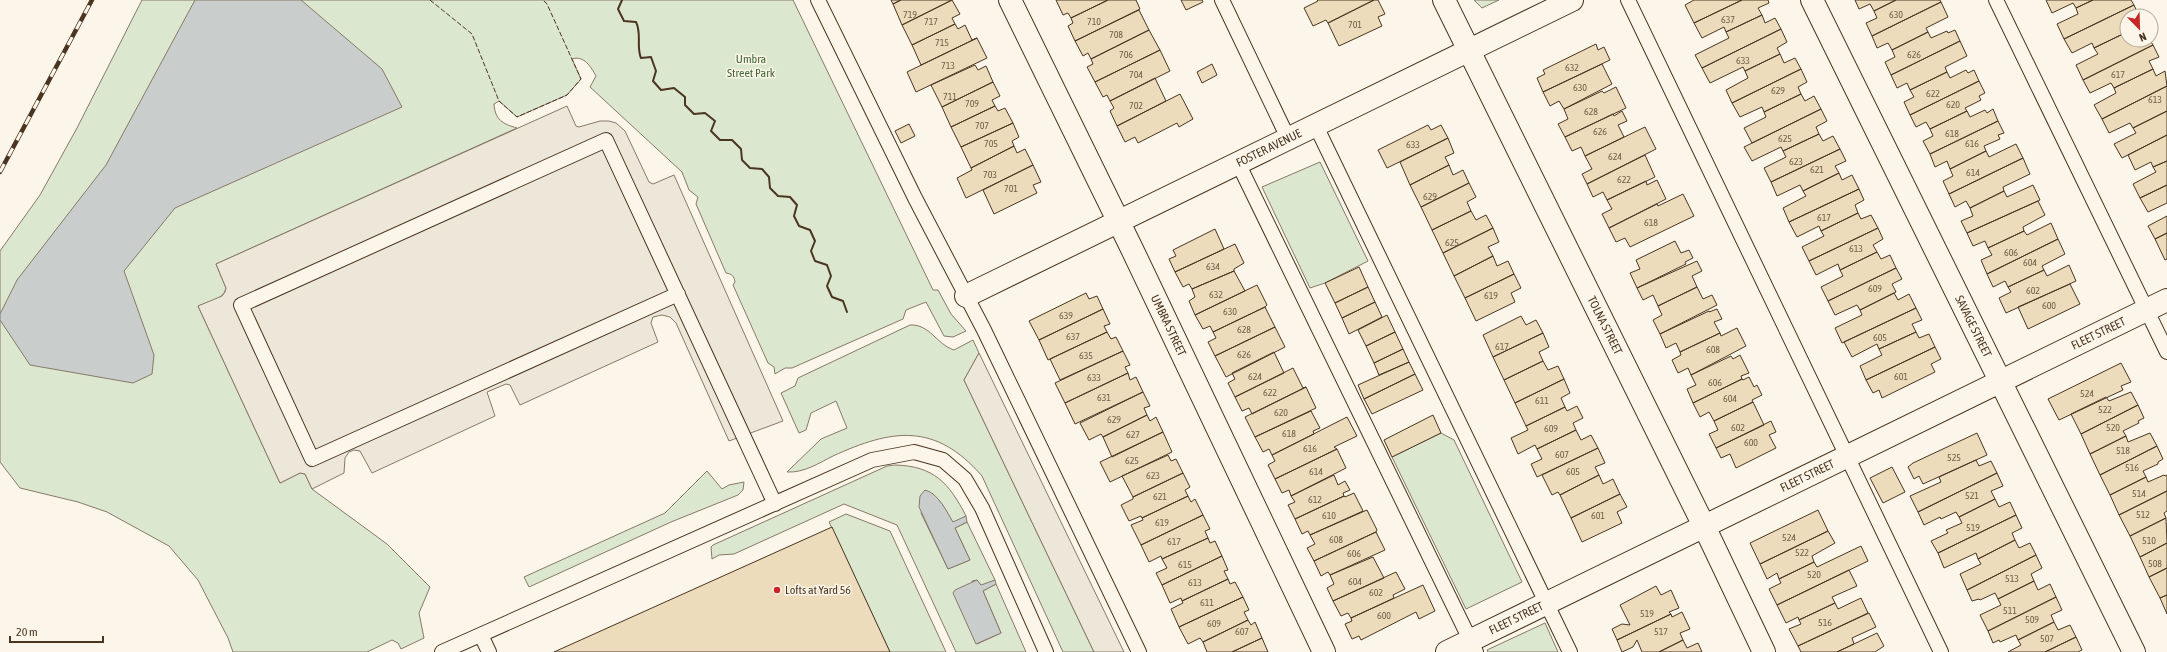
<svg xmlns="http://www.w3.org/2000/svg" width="2167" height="652" font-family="'Asap Condensed',sans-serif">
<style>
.green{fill:#dce7d0;stroke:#887966}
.parking{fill:#ede7d9;stroke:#887966}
.water{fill:#c9cecd;stroke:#887966}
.building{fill:#ecdcbc;stroke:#4a3520}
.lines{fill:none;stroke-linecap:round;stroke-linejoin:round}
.service-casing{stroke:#4a3520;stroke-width:16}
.minor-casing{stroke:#4a3520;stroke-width:24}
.service{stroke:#fbf6e9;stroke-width:14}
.minor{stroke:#fbf6e9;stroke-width:22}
.rail-casing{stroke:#4a3520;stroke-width:4.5}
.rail{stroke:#fbf6e9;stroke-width:3;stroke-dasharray:9;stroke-linecap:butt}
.fence{stroke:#4a3520;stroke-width:1;stroke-dasharray:5 2;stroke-linecap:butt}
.wall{stroke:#4a3520;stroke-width:2}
.poi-dot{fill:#c62828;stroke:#fbf6e9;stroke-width:1.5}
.labels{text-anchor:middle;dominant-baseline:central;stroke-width:3;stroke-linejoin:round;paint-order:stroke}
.number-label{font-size:10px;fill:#725f47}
.park-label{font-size:12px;fill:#436837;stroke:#fbf6e9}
.street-label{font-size:12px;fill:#4a3520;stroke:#fbf6e9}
.poi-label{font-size:12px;fill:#4a3520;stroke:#fbf6e9;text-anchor:start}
</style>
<rect width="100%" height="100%" fill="#fbf6e9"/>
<path class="green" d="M142 0H793L933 290H938L951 314 966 331 953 337 944 336 926 302 906 310 903 319 792 368H785L775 374 774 367 768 363 733 285 735 282C734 276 732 274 726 273L696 204 698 197 689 190 682 172 590 87 596 76C591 67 584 55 572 59L581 79 567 95 517 117 499 101 494 104C495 120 503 124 517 128L216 264 226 288C224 300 208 302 198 306L280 483 300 473 305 474 312 489 387 544 430 587 419 613 424 638 401 649 398 643 392 640 367 652H233L228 638 198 580 169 546 107 512 78 502 20 488 0 462V251L40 195 77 128Z
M1474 0H1499L1482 8Z
M1320 162 1368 261 1325 283 1310 288 1262 187Z
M910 325C930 324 936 344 954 350L973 340 979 353 964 380 1094 652H1063L982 476C935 422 892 429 833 456 819 463 804 473 787 472L821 439 847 428 836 401 811 413 806 430 799 433 781 393 795 386 798 378Z
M1441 433 1454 440 1522 582 1466 609 1392 457Z
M895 465C934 466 949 483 966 516L953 523 942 504 932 493 921 513 948 569 970 560 955 528 967 522 995 580 981 586 977 580 972 581 977 644 1001 633 983 591 996 584 1026 652H956L897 525 844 504 734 554 719 555 712 559 711 547 713 545 865 476 887 466Z
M707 471 722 489 729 485 744 482 743 490 738 495 671 522 529 587 524 577 665 513Z
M846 514 890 531 946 652H890L829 522Z
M1545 623 1558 652H1488L1487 650Z"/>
<path class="parking" d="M567 106 576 126 579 127 600 121H609L616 123 625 131 649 182 653 184 674 175 783 421 729 441 676 323 670 317 662 315 653 317 651 323 658 342 520 405 510 385 506 384 487 392 495 416 372 473 360 451 354 450 349 452 345 458 344 473 312 489 305 474 300 473 280 483 198 306 222 296 225 292 226 288 216 264Z
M979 353 1124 652H1094L964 380Z"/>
<path class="water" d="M195 0H301L382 69 402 107 175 208 124 271 154 355 152 374 133 383 30 365 0 320V314L17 280 106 165Z
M925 490C938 493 947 512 953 522L966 516 967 522 955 528 970 560 948 569 919 507 920 496Z
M977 580 981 585 995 580 996 584 983 591 1001 633 976 644 953 593 955 590Z"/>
<path class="building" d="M891 0H901L893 4Z
M901 0H952L902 25 893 4Z
M952 0 960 14 952 18 955 24 912 45 902 25Z
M1056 0H1108L1071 18 1068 13 1063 15Z
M1108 0H1136L1140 9 1075 41 1068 26 1073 23 1071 18Z
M1181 0H1202L1203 2 1186 10Z
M1317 0H1374L1328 23 1326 20 1313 26 1304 8 1318 1Z
M1374 0H1378L1385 14 1378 17 1382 26 1339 46 1328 23Z
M1694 0H1742L1694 23 1685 5Z
M1742 0H1768L1769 3 1758 8 1762 15 1726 32 1724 27 1702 38 1694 23Z
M1855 0H1896L1874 11 1870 4 1859 9Z
M1896 0H1940L1941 2 1872 36 1866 23 1877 18 1874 11Z
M2046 0H2093L2076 8 2073 3 2052 13Z
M2093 0H2131L2134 5 2064 39 2057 24 2078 14 2076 8Z
M1941 2 1948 17 1926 28 1928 32 1892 50 1888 43 1877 48 1872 36Z
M2134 5 2139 16H2127V32L2094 48 2092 43 2072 53 2064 39Z
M1139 10 1149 30 1091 59 1088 53 1083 56 1075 41Z
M1762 15 1765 23 1775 18 1781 29 1702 68 1695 55 1729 38 1726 32Z
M955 24 958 29 965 25 972 40 977 38 921 65 912 45Z
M1781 29 1787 42 1777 48 1780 54 1745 71 1743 67 1710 83 1702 68Z
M1149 30 1160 50 1095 82 1087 67 1093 64 1091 59Z
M1955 30 1960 41 1891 75 1885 62 1895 57 1892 50 1928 32 1931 38 1947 31 1948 33Z
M2127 32V40H2150L2153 45 2083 80 2076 65 2098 54 2094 48Z
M977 38 987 58 916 92 907 72Z
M1960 41 1967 56 1945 67 1947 72 1910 90 1907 83 1897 88 1891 75Z
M1596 44 1598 50 1604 47 1610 60 1543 92 1537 78 1545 74 1543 70Z
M2153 45 2159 57 2149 61 2153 69 2114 88 2111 83 2090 93 2083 80Z
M1160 50 1170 71 1110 101 1107 95 1103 97 1095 82Z
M1780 54 1784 63 1795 58 1801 69 1732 103 1726 90 1748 78 1745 71Z
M1212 64 1217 75 1202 83 1197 72Z
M1602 64 1612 84 1564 109 1559 101 1550 106 1543 92Z
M975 65 978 70 986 66 993 82 942 107 931 85Z
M1801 69 1807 82 1798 87 1801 94 1764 112 1762 107 1740 117 1732 103Z
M2153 69 2156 76 2165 71 2167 86 2102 119 2094 105 2116 93 2114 88Z
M1966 70 1968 73 1974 70 1979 81 1910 115 1904 102 1914 97 1910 90 1947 72 1950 78Z
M1155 78 1166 101 1117 126 1110 111 1114 108 1110 101Z
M1979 81 1985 93 1979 96 1981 100 1965 108 1967 111 1930 129 1926 122 1916 127 1910 115Z
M993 82 1000 96 992 100 995 106 951 127 942 107Z
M2167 86V111L2133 128 2130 123 2109 133 2102 119Z
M1616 87 1626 108 1565 137 1558 124 1568 119 1564 109 1602 91 1604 93Z
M1180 94 1193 119 1179 127 1177 123 1138 143 1135 137 1125 142 1117 126Z
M1801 94 1805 101 1814 96 1821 109 1752 143 1744 128 1766 117 1764 112Z
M995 106 998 111 1005 108 1013 123 961 147 951 127Z
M1821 109 1827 121 1816 127 1819 134 1783 151 1781 147 1752 161 1744 147Z
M1993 109 1998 121 1930 154 1923 141 1933 136 1930 129 1967 111 1970 117 1985 110 1987 113Z
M1622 111 1627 121 1618 125 1624 137 1585 156 1581 147 1572 151 1565 137 1613 114 1614 116Z
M2167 111V135L2122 158 2114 144 2136 133 2133 128Z
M1998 121 2004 133 1998 135 2000 139 1984 146 1986 151 1950 169 1947 161 1935 167 1930 154Z
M1013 123 1019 137 1012 141 1014 146 971 168 961 147Z
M909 124 915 136 901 143 895 131Z
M1428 125 1431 130 1441 125 1448 138 1387 168 1378 150Z
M1645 127 1656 149 1587 184 1582 174 1592 169 1585 156Z
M1819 134 1823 141 1833 136 1840 149 1771 182 1764 168 1786 157 1783 151Z
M2167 135V161L2153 167 2151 162 2135 170 2128 155Z
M1448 138 1454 153 1445 157 1449 165 1410 185 1400 162Z
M2016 144 2023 158 1949 194 1943 181 1953 176 1950 169 1986 151 1989 157Z
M1014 146 1017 153 1025 149 1033 165 966 198 957 178 972 170 971 168Z
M1840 149 1846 161 1835 166 1839 173 1803 191 1800 185 1777 196 1771 182Z
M1645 155 1655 177 1607 200 1603 192 1593 197 1587 184Z
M2023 158 2030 174 2003 187 2004 191 1970 208 1966 201 1955 207 1949 194Z
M2167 161V185L2140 198 2133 184 2156 172 2153 167Z
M1033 165 1041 182 1033 185 1037 193 994 214 983 190Z
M1449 165 1453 175 1463 170 1469 183 1421 207 1410 185Z
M1839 173 1842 180 1852 175 1859 189 1789 222 1783 208 1806 196 1803 191Z
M1657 180 1666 199 1609 228 1602 214 1612 209 1607 200 1646 181 1647 185Z
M1469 183 1476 197 1467 202 1471 211 1432 230 1421 207Z
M2033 185 2040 200 1967 233 1961 221 1973 216 1970 208 2004 191 2007 197Z
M2167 185V203L2148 212 2140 198Z
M1859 189 1864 200 1855 205 1858 213 1821 231 1819 226 1797 237 1789 222Z
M1683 194 1694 216 1630 247 1625 238 1616 242 1609 228 1657 204 1658 206Z
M2038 201 2045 215 2023 227 2024 231 1988 248 1985 241 1973 246 1967 233Z
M1471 211 1476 220 1486 215 1493 228 1443 253 1432 230Z
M1858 213 1861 219 1871 215 1878 228 1809 261 1802 247 1824 236 1821 231Z
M2167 216V233L2155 239 2148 226Z
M2051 223 2058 239 1987 274 1981 260 1992 255 1988 248 2024 231 2027 235Z
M1493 228 1499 242 1488 247 1493 256 1454 276 1443 253Z
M1878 228 1883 239 1873 245 1877 252 1840 270 1838 264 1816 275 1809 261Z
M1215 229 1224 249 1175 272 1169 259 1176 256 1173 250Z
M2167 233V259L2165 260 2155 239Z
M2058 239 2065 254 2042 266 2044 270 2008 287 2005 281 1993 287 1987 274Z
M1675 241 1681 253 1689 250 1693 258 1685 262 1686 264 1637 288 1630 273 1640 269 1636 260Z
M1235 244 1244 263 1234 269V271L1192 289 1189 284 1183 287 1175 272Z
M1877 252 1881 259 1890 255 1896 268 1828 301 1821 287 1843 276 1840 270Z
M1493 256 1497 266 1508 261 1514 274 1465 298 1454 276Z
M1697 261 1702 271 1692 276 1697 287 1658 306 1653 295 1643 300 1637 288Z
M2069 265 2076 281 2006 313 1999 298 2011 292 2008 287 2044 270 2047 276Z
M1359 267 1368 287 1335 303 1325 283Z
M1896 268 1902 279 1892 284 1896 292 1860 310 1857 305 1835 315 1828 301Z
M1234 271 1245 291 1195 315 1189 301 1195 297 1192 289Z
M1514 274 1521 288 1511 293 1515 302 1476 321 1465 298Z
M2070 284 2080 304 2028 329 2018 307Z
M1257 285 1267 305 1265 307 1213 332 1210 326 1203 329 1195 315Z
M1368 287 1375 302 1342 318 1335 303Z
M1697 287 1703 299 1712 295 1717 305 1660 334 1653 320 1662 315 1658 306Z
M1086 293 1089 299 1097 296 1103 309 1039 340 1029 321Z
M1894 293 1898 300 1909 294 1916 308 1842 343 1835 328 1862 315 1860 310Z
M1375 302 1382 317 1349 334 1342 318Z
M1265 307 1275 327 1215 356 1208 342 1216 338 1213 332Z
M1916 308 1922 320 1912 324 1916 332 1879 349 1877 344 1852 357 1844 342Z
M1103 309 1110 324 1104 326 1107 332 1048 360 1039 340Z
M1717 309 1722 319 1714 322 1720 333 1680 352 1676 343 1666 348 1660 334 1709 311V312Z
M1387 315 1395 332 1366 346 1358 330Z
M1521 316 1526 325 1536 320 1543 333 1493 357 1483 335Z
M1275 327 1285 347 1226 377 1215 356Z
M1737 328 1746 346 1691 375 1688 368 1678 373 1672 360 1681 355 1680 352 1720 333 1721 336Z
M1107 332 1111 339 1116 337 1123 351 1060 380 1050 359Z
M1395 332 1403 349 1374 363 1366 346Z
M1916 332 1919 338 1929 334 1935 347 1866 380 1860 366 1882 355 1879 349Z
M1543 333 1549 347 1539 352 1543 361 1504 380 1493 357Z
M1935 347 1941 359 1931 364 1935 372 1882 398 1879 390 1873 393 1866 380Z
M1403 349 1409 362 1379 375 1374 363Z
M1123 351 1130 365 1125 367 1128 373 1065 403 1055 383Z
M1274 352 1284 373 1235 397 1228 383 1235 379 1232 373Z
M1740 355 1749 373 1741 376 1742 379 1693 403 1687 389 1696 385 1691 375 1731 356 1733 359Z
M1543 361 1548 370 1558 366 1564 379 1515 403 1504 380Z
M1409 362 1415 374 1364 399 1358 385Z
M2121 363 2131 382 2121 386 2123 390 2059 420 2048 399Z
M1293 368 1303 388 1306 387 1252 414 1249 408 1242 411 1235 397Z
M1128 373 1130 380 1136 377 1143 392 1075 424 1065 403Z
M1415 374 1423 390 1372 414 1364 399Z
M1749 377 1754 387 1757 385 1762 395 1752 400 1753 402 1714 421 1709 412 1700 417 1693 403 1742 379 1743 380Z
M1564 379 1570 393 1561 398 1565 407 1526 426 1515 403Z
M1306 387 1316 408 1255 437 1245 417Z
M1143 392 1150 406 1144 408 1147 415 1103 437 1101 434 1089 440 1080 423Z
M2131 392 2138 405 2081 434 2071 414 2106 397 2109 401Z
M1753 402 1764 425 1716 448 1709 434 1718 430 1714 421Z
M2138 405 2144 418 2138 421 2139 423 2123 431 2126 436 2090 454 2081 434Z
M1577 406 1583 418 1573 423 1576 430 1537 449 1535 445 1518 454 1511 438 1528 430 1526 426 1565 407 1567 411Z
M1311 411 1320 428 1313 431 1314 434 1272 455 1269 449 1263 452 1255 437Z
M1147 415 1150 421 1156 417 1163 432 1112 457 1103 437Z
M1433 415 1441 433 1392 457 1384 440Z
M1347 417 1357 436 1334 447 1337 449 1275 479 1268 465 1275 461 1272 455Z
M1771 421 1776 432 1769 435 1776 448 1736 468 1730 454 1721 458 1716 448Z
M1576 430 1581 440 1591 435 1598 448 1537 477 1531 464 1542 459 1537 449Z
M1163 432 1172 452 1110 482 1100 462Z
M1977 433 1987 455 1923 484 1919 476 1914 479 1908 467 1913 463Z
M2150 433 2157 446 2100 475 2090 454 2126 436 2128 442Z
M2157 446 2163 459 2158 462V464L2143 471 2146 477 2110 495 2100 475Z
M1598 448 1605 463 1595 467 1599 475 1560 495 1558 492 1552 495 1542 475Z
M1337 449 1346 468 1291 496 1289 490 1282 493 1275 479Z
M1168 455 1171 461 1176 459 1183 473 1133 497 1122 476Z
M1976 460 1979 466 1991 461 1997 473 1918 512 1910 496 1941 482 1939 477Z
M1892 467 1905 492 1883 503 1870 478Z
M1183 473 1190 487 1185 490 1188 496 1142 518 1141 516 1129 521 1121 505 1133 499V497Z
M1997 473 2003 486 1991 491 1995 499 1959 517 1956 512 1941 519 1940 517 1924 525 1918 512Z
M1334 475 1338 485 1345 481 1350 490 1343 493 1344 496 1295 519 1288 505 1295 502 1291 496Z
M1599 475 1603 484 1613 479 1620 494 1571 518 1560 495Z
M2164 475 2165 476 2167 475V491L2119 515 2110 495 2146 477 2148 482Z
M2167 491V511L2164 513 2166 518 2130 536 2119 515Z
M1354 493 1363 511 1310 535 1308 531 1302 534 1295 519 1344 496 1345 497Z
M1620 494 1627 507 1617 512 1622 523 1582 542 1571 518Z
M1188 496 1191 502 1195 499 1203 515 1141 545 1131 525 1143 520 1142 518Z
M1995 499 1999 507 2010 502 2016 515 1938 553 1931 541 1948 533 1946 530 1962 523 1959 517Z
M1367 510 1377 530 1376 532 1314 561 1307 548 1315 544 1310 535Z
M1818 510 1828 531 1760 564 1750 543Z
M1203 515 1210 529 1205 531 1208 538 1162 559 1161 556 1149 562 1141 545Z
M2016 515 2022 528 2012 533 2015 540 1978 559 1976 553 1944 568 1938 553Z
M2166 518 2167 543 2140 557 2130 536Z
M832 527 890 652H554Z
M1828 531 1835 543 1812 556 1814 562 1779 579 1777 573 1767 579 1760 564Z
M1376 532 1385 550 1330 575 1328 572 1321 576 1314 561Z
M1208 538 1210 543 1215 541 1222 556 1162 585 1156 573 1167 568 1162 559Z
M2015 540 2019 548 2030 543 2036 555 1967 590 1960 574 1981 564 1978 559Z
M2167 543V568L2149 577 2140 557Z
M1861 546 1868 561 1777 605 1769 589 1781 583 1779 579 1814 562 1817 567Z
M2036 555 2042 568 2031 574 2034 581 1998 599 1995 593 1980 600 1979 599 1972 601 1967 590Z
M1222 556 1228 570 1224 571 1228 579 1182 601 1181 598 1170 603 1162 585Z
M1373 557 1384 578 1333 601 1327 588 1334 584 1330 575Z
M2167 568V595L2160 598 2149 577Z
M1849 570 1857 586 1832 597 1835 603 1799 620 1798 617 1786 623 1777 605Z
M1396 572 1405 589 1393 595 1394 598 1351 618 1348 613 1341 616 1333 601Z
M1228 579 1230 584 1235 582 1243 597 1179 627 1171 609 1183 603 1182 601Z
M2034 581 2038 590 2050 584 2056 597 1988 631 1980 615 2001 605 1998 599Z
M1423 585 1435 611 1419 619 1416 612 1361 640 1359 636 1352 639 1345 624 1352 621 1351 618Z
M1656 586 1661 595 1671 590 1679 608 1669 612 1671 614 1617 640 1612 629 1622 624 1630 625 1620 605Z
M2167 595V614L2160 598Z
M1243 597 1249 610 1244 612 1248 620 1203 642 1200 638 1188 644 1179 627Z
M2056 597 2062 610 2051 615 2054 622 2018 640 2016 635 2000 642 1999 640 1993 643 1988 631Z
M1861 598 1868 613 1798 646 1789 629 1801 624 1799 620 1835 603 1838 609Z
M1682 612 1690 629 1680 633 1683 640 1659 652H1642L1637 640 1633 647 1622 652 1617 640 1671 614 1672 617Z
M1869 613 1876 627 1852 638 1854 644 1837 652H1801L1798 646Z
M1248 620 1251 625 1255 622 1262 638 1232 652H1207L1203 642Z
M2054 622 2058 630 2070 625 2076 637 2045 652H2008L2021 645 2018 640Z
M1877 633 1884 646 1875 652H1837Z
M2076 637 2082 650 2078 652H2045Z
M1262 638 1268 652H1232Z
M1683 640 1687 648 1698 643 1702 652H1659Z"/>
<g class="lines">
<defs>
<path id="service" d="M818 0 915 198 984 330 1139 652
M1222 0 1288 138
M1628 0 1941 652
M1996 0 2167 352
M1316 126 1570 652
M1238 163 1476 652
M678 294 312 459 241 305 606 140 775 504
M481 635 489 652
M442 652 872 460 914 452 943 460 965 479 982 508 1046 652"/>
<g id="minor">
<path id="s1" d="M1010 0 1132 249 1324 652"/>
<path id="s2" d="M1444 0 1704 526 1764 652"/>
<path id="s3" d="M1812 0 2134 652"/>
<path id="s4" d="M966 296 1572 0"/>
<path id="s5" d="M1447 652 2167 300"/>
</g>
</defs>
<use href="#service" class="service-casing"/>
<use href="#minor" class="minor-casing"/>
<use href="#service" class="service"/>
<use href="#minor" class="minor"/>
<defs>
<path id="rail" d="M0 172 92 0"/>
</defs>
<use href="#rail" class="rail-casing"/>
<use href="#rail" class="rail"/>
<path class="fence" d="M430 0 472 34 499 101 517 117 567 95 581 79 547 4 543 0"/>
<path class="wall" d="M622 0 618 9 624 21 636 22C642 34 636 46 641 58L651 57 656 71 653 81 661 90 674 88 685 97V105L694 114 705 113 715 121 711 131 720 140H732L741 149 742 160 750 168 762 169 769 177 770 188 778 196 790 197 797 205 794 216 799 226 810 230 815 241 811 251 815 261 827 265 831 276 827 286 832 297 843 301 847 312"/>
</g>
<circle class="poi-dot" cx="777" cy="590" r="4"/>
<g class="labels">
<g class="number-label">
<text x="910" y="14">719</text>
<text x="1896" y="14">630</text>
<text x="1728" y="19">637</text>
<text x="931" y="21">717</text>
<text x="1094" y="21">710</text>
<text x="1355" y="24">701</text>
<text x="1116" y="34">708</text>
<text x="942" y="42">715</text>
<text x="1126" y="54">706</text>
<text x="1914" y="54">626</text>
<text x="1743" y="60">633</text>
<text x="948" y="65">713</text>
<text x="1572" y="67">632</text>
<text x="1136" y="74">704</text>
<text x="2118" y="74">617</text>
<text x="1580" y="87">630</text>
<text x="1778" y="90">629</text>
<text x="1933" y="93">622</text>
<text x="950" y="96">711</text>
<text x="2155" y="99">613</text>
<text x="972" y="103">709</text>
<text x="1953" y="104">620</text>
<text x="1136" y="105">702</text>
<text x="1591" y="111">628</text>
<text x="982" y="125">707</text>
<text x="1600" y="131">626</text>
<text x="1952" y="133">618</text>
<text x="1785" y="138">625</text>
<text x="991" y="143">705</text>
<text x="1972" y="143">616</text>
<text x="1413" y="144">633</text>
<text x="1615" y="156">624</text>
<text x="1796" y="161">623</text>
<text x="1817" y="169">621</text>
<text x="1973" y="172">614</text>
<text x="990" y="174">703</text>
<text x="1624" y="179">622</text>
<text x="1011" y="188">701</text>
<text x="1430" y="196">629</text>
<text x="1824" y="217">617</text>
<text x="1651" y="222">618</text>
<text x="1452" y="242">625</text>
<text x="1856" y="248">613</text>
<text x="2011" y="252">606</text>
<text x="2030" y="262">604</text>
<text x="1213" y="266">634</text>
<text x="1875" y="288">609</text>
<text x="2033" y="290">602</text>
<text x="1216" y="294">632</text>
<text x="1491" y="295">619</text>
<text x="2049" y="305">600</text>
<text x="1230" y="311">630</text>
<text x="1066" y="315">639</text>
<text x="1244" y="329">628</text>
<text x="1073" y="336">637</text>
<text x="1880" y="337">605</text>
<text x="1502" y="346">617</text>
<text x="1713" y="349">608</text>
<text x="1244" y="354">626</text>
<text x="1086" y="355">635</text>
<text x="1255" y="376">624</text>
<text x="1901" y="376">601</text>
<text x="1094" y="377">633</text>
<text x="1715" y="382">606</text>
<text x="1270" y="392">622</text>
<text x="2087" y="393">524</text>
<text x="1104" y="397">631</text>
<text x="1730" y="398">604</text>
<text x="1542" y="400">611</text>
<text x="2105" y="409">522</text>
<text x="1281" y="412">620</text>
<text x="1114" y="419">629</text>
<text x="1738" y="427">602</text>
<text x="2113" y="427">520</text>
<text x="1551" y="428">609</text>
<text x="1289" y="433">618</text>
<text x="1133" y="434">627</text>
<text x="1751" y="442">600</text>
<text x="1310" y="448">616</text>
<text x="2123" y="450">518</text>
<text x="1562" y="454">607</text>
<text x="1954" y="457">525</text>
<text x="1132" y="460">625</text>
<text x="2132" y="467">516</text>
<text x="1316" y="471">614</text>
<text x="1573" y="471">605</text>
<text x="1153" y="475">623</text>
<text x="2139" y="493">514</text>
<text x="1972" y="495">521</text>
<text x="1160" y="496">621</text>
<text x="1315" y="499">612</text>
<text x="2143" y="514">512</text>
<text x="1329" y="515">610</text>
<text x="1598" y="515">601</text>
<text x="1162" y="522">619</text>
<text x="1973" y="527">519</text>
<text x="1789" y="537">524</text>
<text x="1336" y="539">608</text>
<text x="2149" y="540">510</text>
<text x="1174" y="541">617</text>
<text x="1802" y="552">522</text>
<text x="1354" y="553">606</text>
<text x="2155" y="563">508</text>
<text x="1185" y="564">615</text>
<text x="1814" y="574">520</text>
<text x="2012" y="578">513</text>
<text x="1355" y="581">604</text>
<text x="1195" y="582">613</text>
<text x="1376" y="592">602</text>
<text x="1207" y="602">611</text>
<text x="2010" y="610">511</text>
<text x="1647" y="613">519</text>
<text x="1384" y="615">600</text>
<text x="2032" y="619">509</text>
<text x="1825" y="622">516</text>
<text x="1214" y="623">609</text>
<text x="1242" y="631">607</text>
<text x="1661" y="631">517</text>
<text x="2047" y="638">507</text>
</g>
<g class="park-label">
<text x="751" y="59">Umbra<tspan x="751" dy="14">Street Park</tspan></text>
</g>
<g class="street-label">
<text stroke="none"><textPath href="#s4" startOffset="337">FOSTER AVENUE</textPath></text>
<text stroke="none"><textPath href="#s1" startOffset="362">UMBRA STREET</textPath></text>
<text stroke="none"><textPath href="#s2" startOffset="363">TOLNA STREET</textPath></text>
<text stroke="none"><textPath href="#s3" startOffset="364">SAVAGE STREET</textPath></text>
<text stroke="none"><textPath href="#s5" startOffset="725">FLEET STREET</textPath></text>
<text stroke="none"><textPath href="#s5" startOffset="401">FLEET STREET</textPath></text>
<text stroke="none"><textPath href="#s5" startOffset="77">FLEET STREET</textPath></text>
</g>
<g class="poi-label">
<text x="785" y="590">Lofts at Yard 56</text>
</g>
</g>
<g transform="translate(2139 28) rotate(157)"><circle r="19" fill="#fbf6e9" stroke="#b4a999"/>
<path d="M0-3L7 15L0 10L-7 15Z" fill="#c62828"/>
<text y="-6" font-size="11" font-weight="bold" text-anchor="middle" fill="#4a3520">N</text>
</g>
<path d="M10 636v6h93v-6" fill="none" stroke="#4a3520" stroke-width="2"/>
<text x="16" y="636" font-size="12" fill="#4a3520" stroke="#fbf6e9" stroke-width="3" paint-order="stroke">20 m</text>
</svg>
